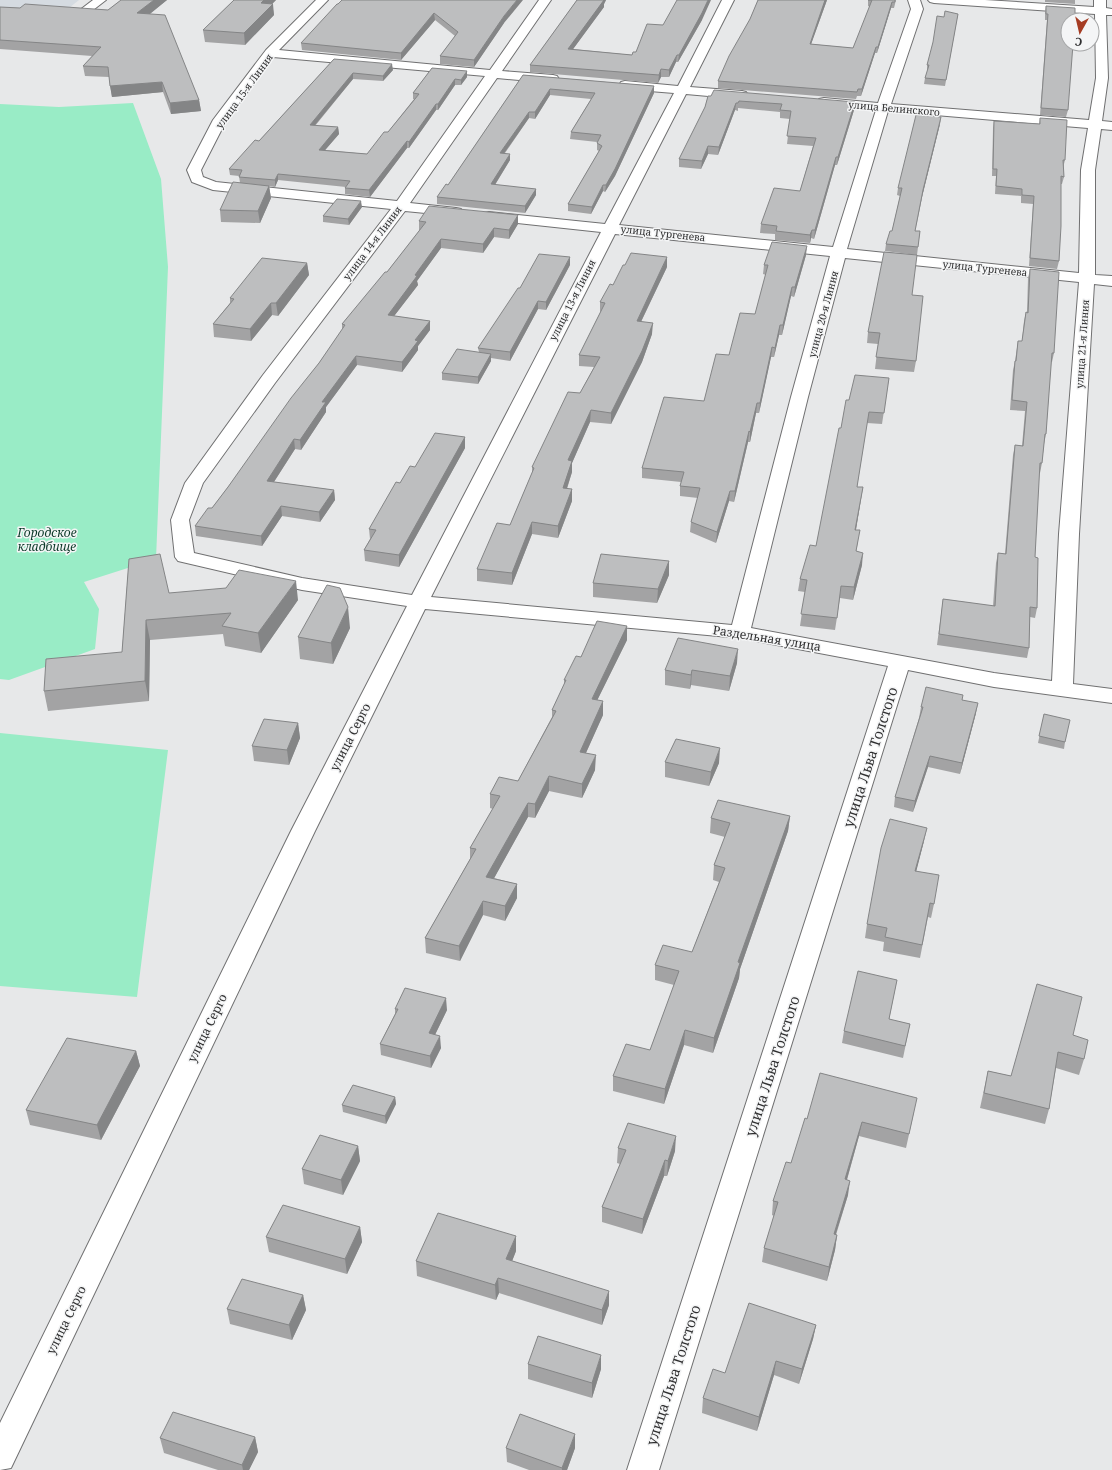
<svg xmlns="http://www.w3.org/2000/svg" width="1112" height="1470" font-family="'Noto Serif',serif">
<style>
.built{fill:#d5dbe1}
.green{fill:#99ecc6}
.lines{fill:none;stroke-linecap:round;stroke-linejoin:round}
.street-casing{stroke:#707071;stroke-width:2}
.street{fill:#fff;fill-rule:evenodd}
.wall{fill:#a3a3a4}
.shaded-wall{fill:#848586}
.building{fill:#bdbebf;stroke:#848586}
.labels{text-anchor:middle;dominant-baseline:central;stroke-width:3;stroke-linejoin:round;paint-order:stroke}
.far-street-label{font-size:10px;fill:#2f2f30;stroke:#f4f5f6}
.park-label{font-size:12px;font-style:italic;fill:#0c3a29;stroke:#f4f5f6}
.street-label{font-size:12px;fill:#2f2f30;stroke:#f4f5f6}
.near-street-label{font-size:14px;fill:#2f2f30;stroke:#f4f5f6}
</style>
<rect width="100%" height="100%" fill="#e7e8e9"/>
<path class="built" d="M0 0H79L55 19 0 14Z"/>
<path class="green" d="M133 103 161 179 168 267 156 559 84 582 99 609 95 649 9 680 0 679V104L59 107Z
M0 733 168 750 137 997 0 986Z"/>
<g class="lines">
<defs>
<path id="street" d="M93 0H106L84 17H76L74 15 76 13Z
M316 0H328L279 50 490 70 539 0H551L502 71 553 75 557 76 559 79 557 82 553 83 497 78 410 203 456 208 461 209 463 212 461 215 456 216 405 211 275 383 203 483 189 520 194 553 302 578 412 595 601 232 489 220 484 219 482 216 484 213 489 212 605 224 674 93 625 89 621 88 619 85 621 82 625 81 678 86 722 0H734L690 87 742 91 746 92 748 95 746 98 742 99 686 94 619 225 833 247 876 110 824 106 819 105 818 102 819 99 824 98 878 103 911 9 908 0H920L923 9 891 104 1089 120 1096 78 1095 14 934 3 930 2 928 0H985L1094 7V0H1106V8L1112 9V15H1106L1108 78 1102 121 1112 122V130L1101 129 1095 170V275L1112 276V286L1094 284 1079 534 1073 684 1112 689V703L994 687 908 670 659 1470H627L888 666 740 638 425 609 315 831 11 1468 0 1470V1423L291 831 407 606 302 590 178 561 175 557 171 520 185 483 263 375 391 209 213 190 192 182 187 170 213 120 266 50ZM273 57 485 76 397 201 216 182 203 177 201 170 226 121ZM888 111 1088 128 1081 170 1079 273 847 249ZM615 234 830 256 791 397 732 625 431 597ZM845 258 1079 282 1059 534 1052 681 994 673 751 628 808 397Z"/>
</defs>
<use href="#street" class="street-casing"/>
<use href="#street" class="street"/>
</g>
<path class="wall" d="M121 0H167L149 14 199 100 201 111 171 114 163 92 112 97 109 77 85 76 83 66 92 56 0 49V7L20 8 108 10Z
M234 0H276L272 4 274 15 245 45 205 42 203 30Z
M342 0 504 23 474 67 440 64V56L455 36 435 20 401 60 302 50 301 43Z
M577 0H606L604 4V7L573 49 632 55 636 52 663 25 702 20 678 62H676L669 77H661L658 83 530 72V65Z
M758 0H827L811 44 853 48 870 7 868 6V0H896L894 8H891L877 53H875L861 96H857L856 99 718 88V81L750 19Z
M1043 0H1075V4L1045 2V0Z
M1046 6 1068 110 1066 117 1040 115 1047 20H1045V12Z
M958 14 945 86 924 84 925 78 928 70H927V65L944 17Z
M334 59 393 70 383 81 353 79 315 126 338 127 339 134 325 150 367 154 388 132 414 99H413V93L432 68 467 77 461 85H455L438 110H436L409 148H407L370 197 345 194V188L346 187 278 180 275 187 269 186 271 198 260 223 221 222 220 210 240 183 239 176 230 175 229 169 259 141Z
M523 75 654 86V93L615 176 605 192 603 191 591 214 568 211V204L599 151 597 150V142L570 139 571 132 591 99 550 95 535 119 529 118 505 153 510 160 495 185 536 189V195L525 213 437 204V197L448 185Z
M708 96 855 102 854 110 837 165H835L814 239 811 238 810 243 775 240V234L760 233 761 224 800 191 813 146 787 144 790 119 780 118V112L738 108V111L735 110 718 155 708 154 701 169 679 167V159L705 107Z
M1040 118 1065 160 1063 168 1064 177 1062 184H1061L1059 261 1057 269 1029 266 1033 204 1021 203V196L995 194 996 176H992L993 128 994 121 1039 124Z
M940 124 922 197 915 231H920L917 255 885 251 886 244 892 231 900 196 897 195 898 188Z
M362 207 349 225 323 222V216Z
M419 221 518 224 509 239 494 237 483 253 441 248 417 281 418 285 394 316 430 321V330L418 346V350L402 372 357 365 326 407V412L301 450 295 449 274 482 334 490 335 500 320 522 282 516 262 546 196 536 195 526 212 508 228 487 319 363 342 330V324L387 272 420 230H419Z
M806 255 794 297 791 296 782 335H779L774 357H771L759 413H756L750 442H748L734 502 729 501 716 543 690 532 691 522 698 498 680 496V486L681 482 642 478V468L704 401 729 355 755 314 766 275 763 274 764 265Z
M307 263 309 275 278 316 272 315 251 341 214 337 213 324 230 303V298Z
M570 265 546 310 538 309 510 361 491 358V361L478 384 442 380V373L479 352 478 348 520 288Z
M667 267 641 322 652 334 642 362 611 424 590 422 572 463V472L567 489H572V501L558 538 532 534 512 585 477 581V569L510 525 532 473V467L580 393 594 367 579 366V355L600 313V302L613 285Z
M1030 269 1054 353 1052 362H1051L1046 434 1044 444 1042 463 1040 473H1039L1035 557 1037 608 1035 618 1030 617 1029 648 1027 658 937 645 943 599 993 606 996 563 998 553 1005 554 1013 455 1015 445 1022 446 1025 411 1010 410 1013 370 1015 361 1018 341H1022L1024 321 1026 312 1027 313 1028 278Z
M912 295 916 361 914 372 875 369 878 344 867 343 868 332Z
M889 378 882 424 867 423 857 487H863L856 530 858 542 856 552 862 565 853 600 840 598 835 630 800 626 805 592 798 591 800 579 816 546 841 428Z
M465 437V448L399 567 365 561 364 550 370 539 369 529 400 483 415 467Z
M129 559 169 593 298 600 261 653 225 646 223 634 150 640 149 701 48 711 44 691 122 652Z
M669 561V575L657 603 593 597V583Z
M627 626V640L597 700 603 715 586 753 595 770 582 798 549 791 535 818 528 817 494 878 517 884V898L505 921 483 915 460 961 426 953 425 938 470 859V848L493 809 490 808V794L518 781 552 717V710L564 685V680L581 657Z
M350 628 333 664 300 659 298 637Z
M737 663 729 691 691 685 690 689 665 685V670Z
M962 700 976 713 960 774 928 767 913 812 894 807 895 797 919 718 921 707Z
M1044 714 1065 742 1064 749 1038 743Z
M298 723 300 738 289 765 254 761 252 746Z
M665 762 719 763 709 786 665 777Z
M790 816 788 831 740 969 739 978 713 1053 684 1045 664 1104 613 1091V1076L650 1050 674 985 655 980V965L692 952 719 882 713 880 714 865 725 837 710 833 711 818Z
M924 841 916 871 934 904 931 918 928 917 920 958 883 951 884 942 865 938 867 924Z
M897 980 889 1020 910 1024 903 1058 842 1043 844 1031Z
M395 1009 447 1010 435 1035 441 1048 431 1068 381 1055 380 1044 395 1014Z
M1073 1035 1084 1059 1079 1075 1056 1068 1049 1109 1045 1124 980 1108 988 1071 1011 1076Z
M136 1051 140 1066 101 1140 30 1125 26 1110Z
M395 1097 396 1104 386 1124 343 1112 342 1105Z
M914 1112 906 1148 859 1136 847 1180 848 1195 836 1235H837L835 1250 827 1281 762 1262 764 1248 774 1216 772 1215 773 1201 791 1163 807 1119Z
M358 1146 360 1161 343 1195 304 1184 302 1169Z
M618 1148 675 1151 667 1176H664L642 1234 602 1222V1207L620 1164 617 1163Z
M360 1227 362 1242 347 1274 269 1252 266 1237Z
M516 1251 512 1261 609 1305 602 1325 499 1293 496 1300 417 1276 416 1261Z
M303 1295 306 1310 292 1340 230 1324 227 1309Z
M816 1325 813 1339 799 1384 774 1375 757 1431 702 1413 703 1398 725 1373Z
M528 1364 601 1369 592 1398 528 1379Z
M255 1437 258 1452 249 1470H218L164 1453 160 1438Z
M506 1448H575L567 1470H529L507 1462Z"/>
<path class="shaded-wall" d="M154 0H167L139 23 137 13Z
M264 0H276L262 14 261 3Z
M517 0H523L504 23 474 67V60L504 16Z
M602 0H606L604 4V7L568 56V49Z
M708 0H711L702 20 678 62 679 55Z
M825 0H827L809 50 810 44Z
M892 2 891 8 877 53 878 47Z
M273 4 274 15 245 45 244 33Z
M434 13 435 20 401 60V53Z
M876 47 875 53 861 96 862 89Z
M677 55 676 62 669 77V70Z
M392 64 393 70 383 81V76Z
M661 69V77L658 83 659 75Z
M467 71V77L461 85V80Z
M353 73V79L310 131V125Z
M455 79V85L438 110V104Z
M162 82 163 92 112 97 110 86Z
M654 86V93L615 176 605 192 606 185Z
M550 89V95L535 119V112Z
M199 100 201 111 171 114 170 103Z
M855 102 854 110 837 165 838 157Z
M736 103 735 110 718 155 719 147Z
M436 104V110L409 148V142Z
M529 112V118L500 159V153Z
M941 117 940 124 922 197 914 238 923 190Z
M338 127 339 134 320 156 319 150Z
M407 141V148L370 197 369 190Z
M708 146V154L701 169 702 161Z
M510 154V160L491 191V184Z
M836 157 835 165 814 239 815 230Z
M278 174V180L275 187V180Z
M603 185V191L591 214 592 207Z
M269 186 271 198 260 223 258 211Z
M536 189V195L525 213V206Z
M361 201 362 207 349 225 348 219Z
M518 215V224L509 239V230Z
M494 228V237L483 253V244Z
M812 230 811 238 810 243V235Z
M441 239V248L417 281 418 285 388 324V315L415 275Z
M807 246 806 255 794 297 795 287Z
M570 257V265L546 310V302Z
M667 257V267L636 332 637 321Z
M307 263 309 275 278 316 276 303Z
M792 287 791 296 782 335 783 325Z
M538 301V309L510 361V352Z
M271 303 272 315 251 341 250 329Z
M430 321V330L418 346V350L402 372V362L415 340Z
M653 323 652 334 642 362 611 424V413Z
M780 325 779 335 774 357 775 348Z
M772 347 771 357 759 413 760 403Z
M491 354V361L478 384V377Z
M356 356 357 365 326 407V412L301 450 300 440 322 402Z
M757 403 756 413 750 442V432Z
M591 410 590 422 572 463V472L563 500V488L568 460Z
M749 431 748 442 734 502 735 491Z
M465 437V448L399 567V555Z
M294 439 295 449 268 491 267 481Z
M863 487 854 541 855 530Z
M572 489V501L558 538V526Z
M334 490 335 500 320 522 319 512Z
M730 491 729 501 716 543 717 532Z
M281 506 282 516 262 546 261 536Z
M532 522V534L512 585V573Z
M863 553 862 565 853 600 854 587Z
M669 561V575L657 603 658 589Z
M296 581 298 600 261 653 258 633Z
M348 607 350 628 333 664 331 643Z
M146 620 150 640 149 701 145 681Z
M627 626V640L591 713 592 699Z
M738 649 737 663 729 691 730 676Z
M692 670 691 685 690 689 691 675Z
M603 701V715L580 766V752Z
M978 703 976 713 960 774 962 763Z
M298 723 300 738 289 765 287 750Z
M720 748 719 763 709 786 711 772Z
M596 755 595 770 582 798V784Z
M930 756 928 767 913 812 915 801Z
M549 776V791L535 818V804Z
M528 803V817L487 891 486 877Z
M790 816 788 831 740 969 739 978 713 1053 714 1038 738 962Z
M927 828 924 841 913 884 915 871Z
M517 884V898L505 921V906Z
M483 901V915L460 961 459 946Z
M446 998 447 1010 430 1045 429 1033Z
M685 1030 684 1045 664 1104 665 1089Z
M440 1036 441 1048 431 1068 430 1056Z
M136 1051 140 1066 101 1140 97 1125Z
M395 1097 396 1104 386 1124 385 1116Z
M862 1122 859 1136 843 1193 845 1179Z
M676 1136 675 1151 667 1176 668 1161Z
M358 1146 360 1161 343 1195 341 1180Z
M665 1160 664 1176 642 1234 643 1219Z
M850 1181 848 1195 831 1249 834 1234Z
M360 1227 362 1242 347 1274 345 1259Z
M837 1235 835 1250 827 1281 829 1267Z
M516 1236V1251L507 1274 506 1259Z
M498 1278 499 1293 496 1300 495 1285Z
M609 1291V1305L602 1325V1310Z
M303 1295 306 1310 292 1340 289 1325Z
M816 1325 813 1339 799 1384 802 1369Z
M601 1355V1369L592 1398V1383Z
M776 1361 774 1375 757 1431 759 1417Z
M575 1434V1448L567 1470H562V1468Z
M255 1437 258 1452 249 1470H243L242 1465Z"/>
<path class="building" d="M121 0H154L137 13 165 15 199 100 170 103 162 82 110 86 108 67 83 66 101 47 0 40V7L20 8 25 4 108 10Z
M234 0H264L261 3 273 4 244 33 203 30Z
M342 0H517L504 16 474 60 440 56 458 32 434 13 401 53 301 43 337 4H338Z
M577 0H604L568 49 632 55 633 52H636L647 24 663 25 677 0H708L702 13 679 55H677L669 70 661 69 659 75 530 65Z
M758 0H825L810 44 853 48 872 0H868H895V2H892L878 47H876L862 89H858L857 92 718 81 729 56 750 19Z
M1046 6 1075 8V20H1068V44H1073L1068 110 1041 108 1048 14H1046Z
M945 11 958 14 946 80 925 78 929 65H927L933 42 937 16 944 17Z
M334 59 392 64 383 76 353 73 310 125 338 127 319 150 367 154 384 132H388L419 94 413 93 432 68 467 71 461 80 455 79 438 104H436L409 142 407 141 369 190 345 188 350 181 278 174 275 180 239 177 242 170 229 169 255 140 259 141Z
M523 75 654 86 615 169 606 185H603L592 207 568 204 602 146 597 143 601 135 571 132 595 93 550 89 535 112H529L500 153 510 154 491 184 536 189 525 206 437 197 446 184 448 185Z
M714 90 855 102 838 157H836L815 230H812L810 235 776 231 777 226 761 224 774 188 800 191 816 138 787 136 791 111 780 110 782 104 739 101 738 103H736L719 147 708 146 702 161 679 159 705 107 708 96H711Z
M916 115 941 117 923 190 915 231H920L918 247 886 244 890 231H892L902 188H898Z
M1040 118 1067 120 1065 160H1063L1064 177 1061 176V226L1059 261 1030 258 1034 196 1022 195V189L996 186 997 169H993L994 121 1040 124Z
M233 182 269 186 258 211 220 210Z
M337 199 361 201 348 219 323 216Z
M429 206 518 215 509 230 494 228 483 244 441 239 415 275 417 276 388 315 430 321 415 340 418 341 402 362 356 356 322 402H326L300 440 294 439 267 481 334 490 319 512 281 506 261 536 195 526 208 508H212L228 487 291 398 319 363 345 325 342 324 385 272H387L426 222 419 221Z
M772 242 807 246 795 287H792L783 325H780L775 348 772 347 760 403H757L750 432 749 431 735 491H730L717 532 691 522 700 488 680 486 684 472 642 468 664 397 704 401 716 354 729 355 740 313 755 314 768 265H764Z
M884 252 917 255 912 295 923 296 916 361 876 357 880 333 868 332Z
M631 253 667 257 637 321 653 323 642 351 611 413 591 410 568 460 572 461 563 488 572 489 558 526 532 522 512 573 477 569 497 523 510 525 534 468 532 467 568 392 580 393 600 357 579 355 605 303 600 302 610 284 613 285 623 265H625Z
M539 254 570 257 546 302 538 301 510 352 478 348 518 288H520Z
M262 258 307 263 276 303H271L250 329 213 324 234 299 230 298Z
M1030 269 1059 272 1054 353H1052L1046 434H1045L1042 463H1040L1035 557 1038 558 1037 608 1030 607 1029 648 939 634 943 599 995 606 998 553 1006 554 1015 445 1023 446 1027 402 1012 400 1015 361H1016L1018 341H1022L1026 312 1028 313Z
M457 349 491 354 478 377 442 373Z
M855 375 889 378 884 413 869 412 857 487H863L855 530H860L856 551 863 553 854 587 841 586 837 618 801 614 807 580 800 579 810 545 816 546 839 428H841L846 400H849Z
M435 433 465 437 399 555 364 550 376 530 369 529 396 482 400 483 410 466 415 467Z
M160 554 169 593 226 588 239 570 296 581 258 633 222 626 231 613 146 620 145 681 44 691 46 659 122 652 129 559Z
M601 554 669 561 658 589 593 583Z
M327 585 340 588 348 607 331 643 298 637Z
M597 621 627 626 592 699 603 701 580 752 596 755 582 784 549 776 535 804 528 803 486 877 517 884 505 906 483 901 459 946 425 938 476 849 470 848 500 796 490 794 499 777 518 781 556 711 552 710 566 680H564L576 656 581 657Z
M678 638 738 649 730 676 692 670 691 675 665 670Z
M926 687 963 695 962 700 978 703 962 763 930 756 915 801 895 797 923 707H921Z
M1044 714 1070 720 1065 742 1039 736Z
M264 719 298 723 287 750 252 746Z
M676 739 720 748 711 772 665 762Z
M718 800 790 816 738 962 740 963 714 1038 685 1030 665 1089 613 1076 626 1044 650 1050 679 971 655 965 663 945 692 952 725 868 714 865 730 823 711 818Z
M890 819 927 828 915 871 939 875 934 904 930 903 922 945 885 937 887 928 867 924 881 848Z
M858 971 897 980 889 1019 910 1024 905 1046 844 1031Z
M1037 984 1082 997 1073 1035 1088 1040 1084 1059 1058 1052 1049 1109 984 1093 988 1071 1011 1076Z
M405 988 446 998 429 1033 440 1036 430 1056 380 1044 398 1009H395Z
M67 1038 136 1051 97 1125 26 1110Z
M820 1073 917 1098 909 1134 862 1122 845 1179 850 1181 834 1234 837 1235 829 1267 764 1248 778 1202 773 1201 786 1162 791 1163 805 1118 807 1119Z
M353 1085 395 1097 385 1116 342 1105Z
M628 1123 676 1136 668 1161 665 1160 643 1219 602 1207 626 1150 618 1148Z
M320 1135 358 1146 341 1180 302 1169Z
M283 1205 360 1227 345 1259 266 1237Z
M438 1213 516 1236 506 1259 609 1291 602 1310 498 1278 495 1285 416 1261Z
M242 1279 303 1295 289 1325 227 1309Z
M749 1303 816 1325 802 1369 776 1361 759 1417 703 1398 713 1369 725 1373Z
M538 1336 601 1355 592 1383 528 1364Z
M173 1412 255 1437 242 1465 160 1438Z
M520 1414 575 1434 562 1468 506 1448Z"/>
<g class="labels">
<g class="far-street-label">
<text transform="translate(244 91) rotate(-54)">улица 15-я Линия</text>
<text transform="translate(894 108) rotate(5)">улица Белинского</text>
<text transform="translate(663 233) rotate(6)">улица Тургенева</text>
<text transform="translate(372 243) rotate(-53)">улица 14-я Линия</text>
<text transform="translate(985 268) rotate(6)">улица Тургенева</text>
<text transform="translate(572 300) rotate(-63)">улица 13-я Линия</text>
<text transform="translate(823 314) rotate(-75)">улица 20-я Линия</text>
<text transform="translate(1082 344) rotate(-86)">улица 21-я Линия</text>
</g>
<g class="park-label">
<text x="47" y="532">Городское<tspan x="47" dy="14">кладбище</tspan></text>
</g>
<g class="street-label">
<text transform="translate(767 638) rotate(9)">Раздельная улица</text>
<text transform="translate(350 737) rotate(-63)">улица Серго</text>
<text transform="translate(207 1028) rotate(-64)">улица Серго</text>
<text transform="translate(66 1320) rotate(-64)">улица Серго</text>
</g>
<g class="near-street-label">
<text transform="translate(870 757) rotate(-72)">улица Льва Толстого</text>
<text transform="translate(772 1066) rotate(-72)">улица Льва Толстого</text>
<text transform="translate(673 1375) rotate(-72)">улица Льва Толстого</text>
</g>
</g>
<g transform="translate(1080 32) rotate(188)"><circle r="19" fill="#f4f5f6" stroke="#a5a6a7"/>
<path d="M0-3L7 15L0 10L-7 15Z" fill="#a53c23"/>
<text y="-6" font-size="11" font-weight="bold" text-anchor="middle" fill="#2f2f30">С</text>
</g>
</svg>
